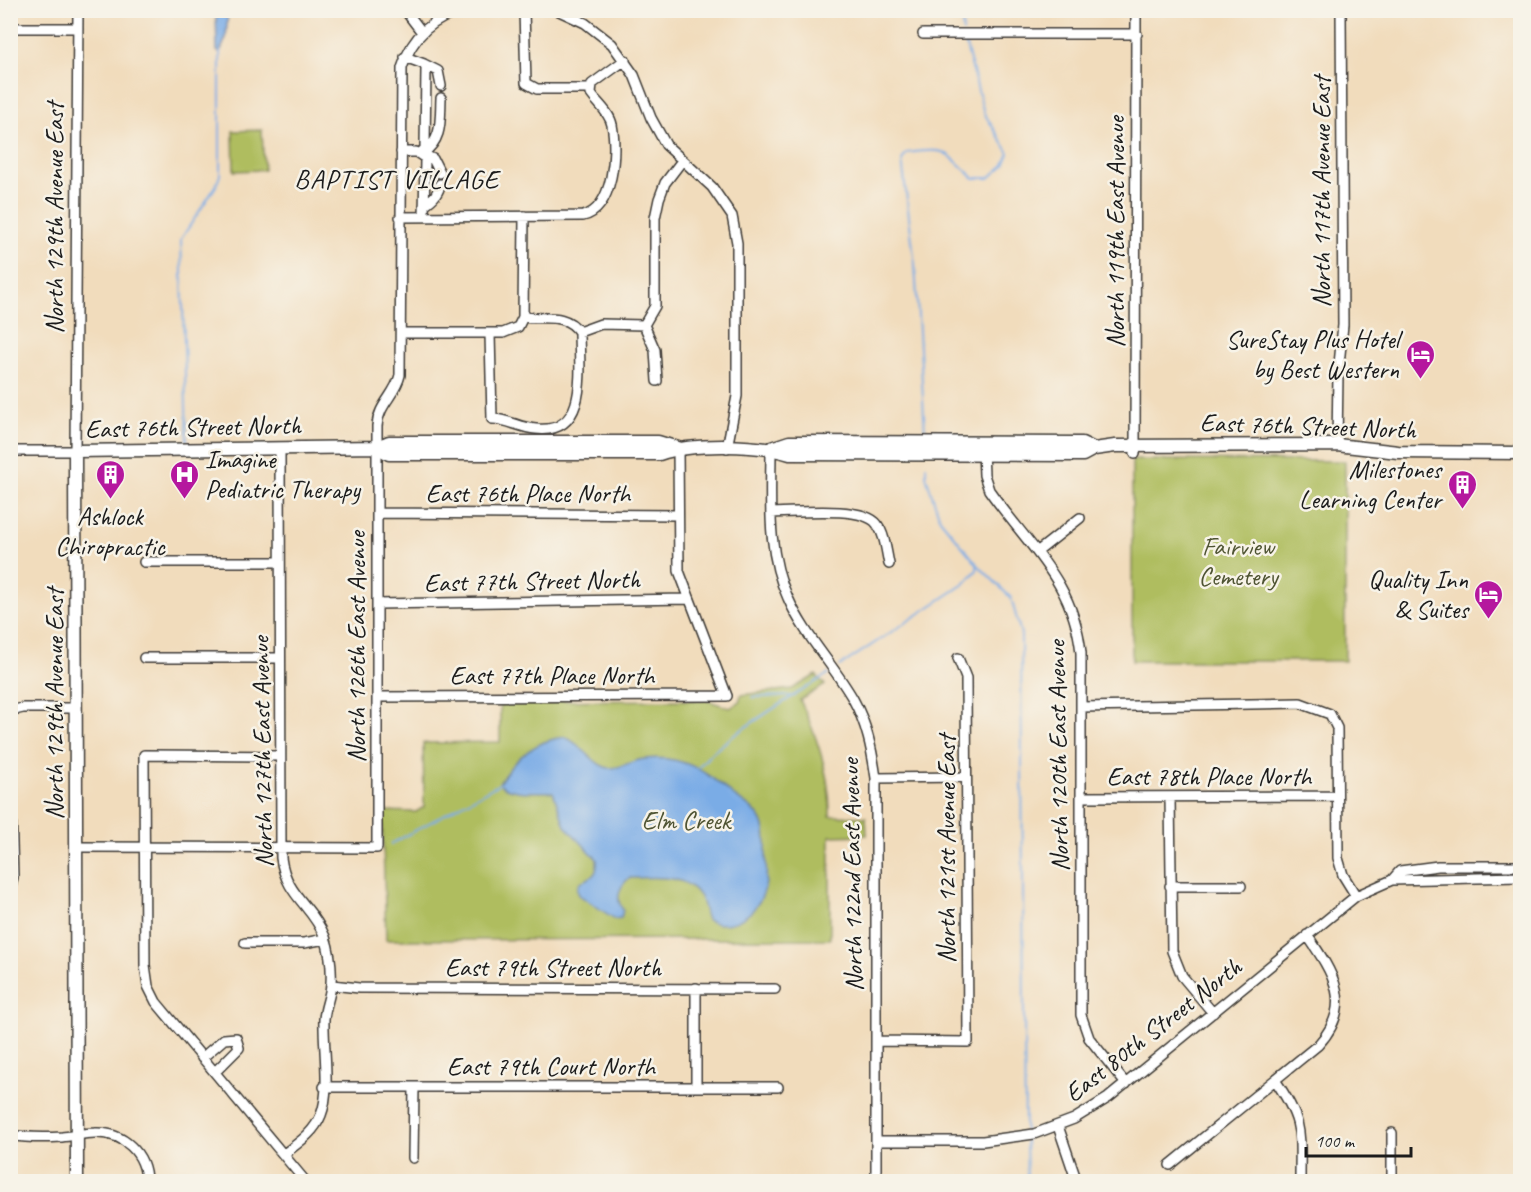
<svg xmlns="http://www.w3.org/2000/svg" width="1531" height="1192" font-family="Caveat,sans-serif">
<style>
.green{fill:#afbd5f;stroke:#666c3e;stroke-width:1.5}
.water{fill:#7aace6;stroke:#4b6481;stroke-width:1.5}
.lines{fill:none;stroke-linecap:round;stroke-linejoin:round}
.stream{stroke:#7aace6;stroke-width:2}
.minor-casing{stroke:#3c3934;stroke-width:12}
.major-casing{stroke:#3c3934;stroke-width:15}
.minor{stroke:#fff;stroke-width:9}
.major{stroke:#fff;stroke-width:12}
.labels{text-anchor:middle;dominant-baseline:central;stroke-width:5;stroke-linejoin:round;paint-order:stroke}
.street-label{font-size:26px;fill:#1c1c1c;stroke:#f7f3e8}
.poi-label{font-size:26px;fill:#1c1c1c;stroke:#f7f3e8;text-anchor:end}
.park-label{font-size:26px;fill:#4f5433;stroke:#f7f3e8}
.neighbourhood-label{font-size:27px;letter-spacing:1.5px;fill:#1c1c1c;stroke:#f7f3e8}
</style>
<rect width="100%" height="100%" fill="#f7f3e8"/>
<filter id="ink" filterUnits="userSpaceOnUse"><feTurbulence type="fractalNoise" baseFrequency=".0167" numOctaves="2"/><feDisplacementMap in="SourceGraphic" scale="12" xChannelSelector="R" yChannelSelector="G"/><feConvolveMatrix kernelMatrix="1 2 1 2 8 2 1 2 1" color-interpolation-filters="sRGB"/></filter>
<filter id="wash" filterUnits="userSpaceOnUse"><feTurbulence type="fractalNoise" baseFrequency=".008" numOctaves="4" result="noise"/><feDisplacementMap in="SourceGraphic" scale="24" xChannelSelector="R" yChannelSelector="G"/><feGaussianBlur stdDeviation="1.35" result="paint"/><feColorMatrix in="noise" values="0 0 0 0 0 0 0 0 0 0 0 0 0 0 0 0 0 1.4 0 .05"/><feComposite in="paint" operator="in"/></filter>
<g filter="url(#wash)">
<rect width="100%" height="100%" fill="#f1dcbc"/>
<path class="green" d="M262 130 264 170 234 171 233 131Z
M1132 460 1345 461V661H1132Z
M816 675 825 685 800 700C817 736 831 776 830 816L866 817 867 835 830 836V939L386 940 382 811 416 812 424 807 423 743 500 742V701L706 700 730 708 739 702 741 695 792 689Z"/>
<path class="water" d="M216 11H228L226 38 220 52 217 51Z
M565 737C581 743 594 766 609 768 620 769 633 760 644 759 682 754 706 771 733 795 741 801 751 807 758 815 767 825 766 842 766 854 766 863 767 873 766 882 763 909 734 934 707 920 704 913 704 905 700 897 686 872 653 878 629 878 618 888 615 898 623 910L621 918 615 919 579 895 577 889 580 882C593 877 598 875 597 859L565 826 553 792C538 791 509 795 499 783 514 759 536 740 565 737Z"/>
<g class="lines">
<path class="stream" d="M961 10 963 32
M925 433 915 265 902 160 907 153C950 147 943 151 974 178H989L1004 165 1009 153 984 113 964 38
M187 441 181 239 216 186 220 175V50
M926 466V476L940 519 977 564 1011 598 1021 634 1025 1134
M840 666 964 584 977 570V564
M753 697 795 696
M698 768C723 736 792 698 828 674
M391 844 501 783
M1026 1139 1027 1182"/>
</g>
</g>
<g filter="url(#ink)">
<g class="lines">
<defs>
<path id="minor" d="M405 10 421 31
M524 10 526 83 537 89H591
M557 10 585 23 612 44 634 75 651 118 666 145 712 187 732 216 737 243V396L727 448
M10 28H78
M923 34H1137
M405 57 424 64 426 68 425 148 421 153 433 159 440 173
M424 64 438 71 441 86
M401 152H416L425 158 424 217
M422 154C443 140 440 121 441 98
M424 205C432 200 439 194 440 184
M400 217 583 216C614 209 617 150 612 125 610 113 597 103 591 94L592 84 625 60
M523 317 524 216
M401 333H503L518 327 523 317C543 320 566 312 579 332L601 324 644 325
M490 334 492 419C508 419 520 428 536 429 590 435 579 367 579 332
M657 381 655 350 644 325 655 306V218L659 199 665 183 681 162
M1337 445 1338 374 1343 325 1341 10
M280 448 281 858C286 896 312 905 325 937 330 952 332 967 331 983 331 995 325 1006 324 1019 323 1047 331 1090 321 1115 314 1133 298 1143 284 1154
M771 448C771 499 766 551 788 598 804 635 833 664 853 699 867 724 872 750 876 778V1182
M10 451H75L78 10
M983 451 984 475 989 490C1028 546 1074 581 1081 653V1015L1089 1038 1126 1084
M1135 454 1136 10
M377 513 678 515
M771 513C794 513 863 505 877 524 885 535 886 550 889 564
M1037 552 1080 518
M144 562H280
M377 604 688 599
M144 658H280
M377 697 727 696 679 571 678 448
M1081 707 1300 703 1330 714 1337 728 1338 858 1343 875 1356 896
M10 711 23 708H76
M280 756 144 755 145 965 148 986 156 1002 306 1182
M10 775 13 877 10 891
M876 778 966 777
M1081 797 1337 796
M1170 797 1172 951 1182 976 1213 1013
M76 847 377 848V426C378 405 396 394 400 375L402 68C412 36 433 17 466 10
M1392 880 1520 877
M1170 886H1241
M245 943H304L325 939
M332 985 359 988 775 989
M696 988V1087
M876 1041 968 1042 966 678 958 658
M202 1058 224 1039 236 1038 239 1048 215 1072
M1275 1080C1304 1122 1300 1132 1300 1182
M324 1087H778
M1058 1126 1077 1182
M10 1135C27 1138 45 1138 62 1137 73 1136 84 1133 95 1133 123 1132 146 1153 146 1182
M876 1141H983L1034 1134 1074 1119 1108 1098 1356 896 1392 880 1400 871 1438 866H1520
M413 1158 414 1087
M1170 1165 1318 1045C1355 1005 1333 973 1307 935
M643 1181V1182
M1392 1182V1133"/>
<path id="major" d="M377 447 389 454H659C693 443 756 444 790 454L1083 455 1094 449 1115 446 1337 445 1398 452 1520 453
M771 448 789 442 1082 443 1094 449
M77 1182 75 451 377 447 389 442H658L678 448"/>
</defs>
<use href="#minor" class="minor-casing"/>
<use href="#major" class="major-casing"/>
<use href="#minor" class="minor"/>
<use href="#major" class="major"/>
</g>
</g>
<defs>
<symbol id="hotel-pin" viewBox="-11 -11 22 30"><path d="M0 17L-7.5 6A9.5 9.5 0 1 1 7.5 6Z" fill="#b5179e" stroke="#f7f3e8"/><path d="M-6-4.5h1.5V1H6V5H4.5V3h-9V5H-6ZM-4 0a1.8 1.8 0 1 1 3.6 0ZM.5 0V-2.5h3Q6-2.5 6 0Z" fill="#fff"/></symbol>
<symbol id="building-pin" viewBox="-11 -11 22 30"><path d="M0 17L-7.5 6A9.5 9.5 0 1 1 7.5 6Z" fill="#b5179e" stroke="#f7f3e8"/><path d="M-4-6H4V6H1V3H-1V6H-4ZM-2.5-4.3h1.7v1.8h-1.7ZM.8-4.3h1.7v1.8H.8ZM-2.5-1h1.7V.8h-1.7ZM.8-1h1.7V.8H.8Z" fill="#fff"/></symbol>
<symbol id="hospital-pin" viewBox="-11 -11 22 30"><path d="M0 17L-7.5 6A9.5 9.5 0 1 1 7.5 6Z" fill="#b5179e" stroke="#f7f3e8"/><path d="M-5-5h3v3.5h4V-5h3V5h-3V1.5h-4V5h-3Z" fill="#fff"/></symbol>
</defs>
<g fill-rule="evenodd">
<use href="#hotel-pin" x="1404" y="338" width="33" height="45"/>
<use href="#building-pin" x="94" y="458" width="33" height="45"/>
<use href="#hospital-pin" x="168" y="458" width="33" height="45"/>
<use href="#building-pin" x="1446" y="468" width="33" height="45"/>
<use href="#hotel-pin" x="1472" y="578" width="33" height="45"/>
</g>
<g class="labels">
<g class="street-label">
<text transform="translate(1321 192) rotate(-90)">North 117th Avenue East</text>
<text transform="translate(54 218) rotate(-90)">North 129th Avenue East</text>
<text transform="translate(1115 232) rotate(-90)">North 119th East Avenue</text>
<text transform="translate(1308 426) rotate(2)">East 76th Street North</text>
<text transform="translate(193 427) rotate(-1)">East 76th Street North</text>
<text x="528" y="493">East 76th Place North</text>
<text transform="translate(532 581) rotate(-1)">East 77th Street North</text>
<text transform="translate(356 647) rotate(-90)">North 126th East Avenue</text>
<text x="552" y="675">East 77th Place North</text>
<text transform="translate(54 704) rotate(-90)">North 129th Avenue East</text>
<text transform="translate(262 752) rotate(-91)">North 127th East Avenue</text>
<text transform="translate(1058 756) rotate(-91)">North 120th East Avenue</text>
<text x="1209" y="776">East 78th Place North</text>
<text transform="translate(946 849) rotate(-90)">North 121st Avenue East</text>
<text transform="translate(852 875) rotate(-91)">North 122nd East Avenue</text>
<text x="553" y="967">East 79th Street North</text>
<text transform="translate(1153 1030) rotate(-38)">East 80th Street North</text>
<text x="551" y="1066">East 79th Court North</text>
</g>
<g class="poi-label">
<text x="1399" y="339">SureStay Plus Hotel<tspan x="1399" dy="30">by Best Western</tspan></text>
<text x="205" y="459" text-anchor="start">Imagine<tspan x="205" dy="30">Pediatric Therapy</tspan></text>
<text x="1441" y="469">Milestones<tspan x="1441" dy="30">Learning Center</tspan></text>
<text x="110" y="516" text-anchor="middle">Ashlock<tspan x="110" dy="30">Chiropractic</tspan></text>
<text x="1468" y="579">Quality Inn<tspan x="1468" dy="30">&amp; Suites</tspan></text>
</g>
<g class="park-label">
<text x="1238" y="546">Fairview<tspan x="1238" dy="30">Cemetery</tspan></text>
<text x="686" y="820">Elm Creek</text>
</g>
<g class="neighbourhood-label">
<text x="397" y="179">BAPTIST VILLAGE</text>
</g>
</g>
<rect width="1531" height="1192" fill="none" stroke="#f7f3e8" stroke-width="36"/>
<path d="M1306 1147v9h105v-9" fill="none" stroke="#1c1c1c" stroke-width="3"/>
<text x="1315" y="1147" font-size="18" fill="#1c1c1c" stroke="#f7f3e8" stroke-width="4.5" paint-order="stroke">100 m</text>
</svg>
